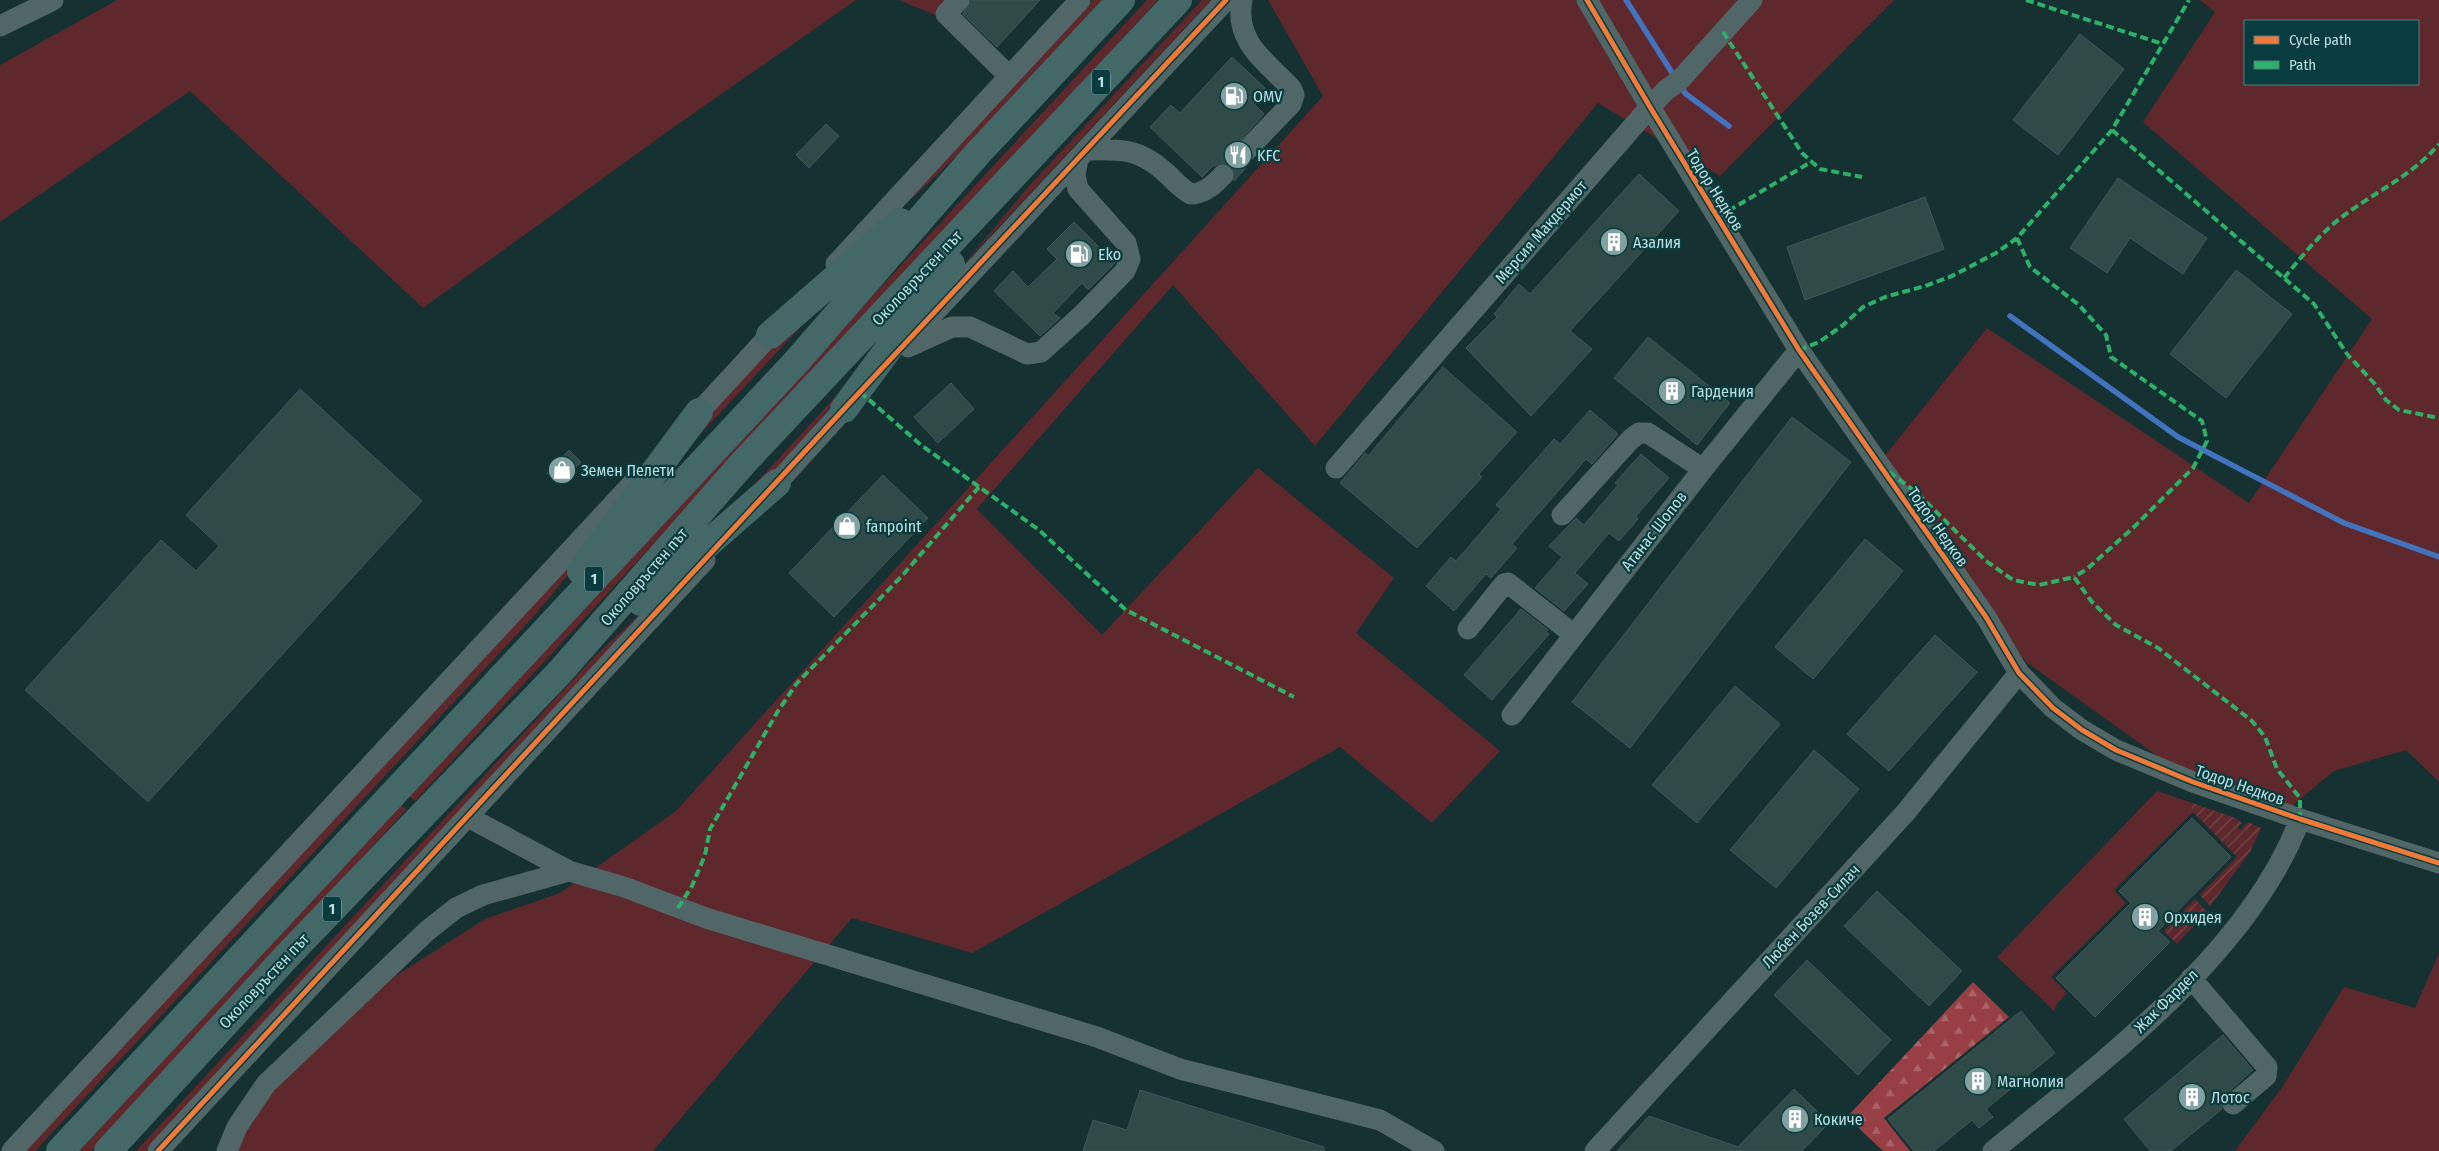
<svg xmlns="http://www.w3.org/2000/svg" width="2439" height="1151" font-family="'Fira Sans Condensed',sans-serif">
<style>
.grass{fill:#5f282c;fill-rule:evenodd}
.forest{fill:url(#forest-firs)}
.garden{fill:url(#garden-furrows)}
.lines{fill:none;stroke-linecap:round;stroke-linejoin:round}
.stream{stroke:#4273bf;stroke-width:5.5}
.building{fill:#304a47;stroke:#405856}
.minor-tunnel{stroke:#2f4b4b;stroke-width:21;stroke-dasharray:21 11;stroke-linecap:butt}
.minor{stroke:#506667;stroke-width:21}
.highway{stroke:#446868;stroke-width:28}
.quiet{stroke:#2db169;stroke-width:4;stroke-dasharray:8 4;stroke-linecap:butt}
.cycleway-casing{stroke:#083c3e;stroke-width:8}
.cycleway{stroke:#f17a3a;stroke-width:5}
.labels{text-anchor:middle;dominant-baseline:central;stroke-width:4.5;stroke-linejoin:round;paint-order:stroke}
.shield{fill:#083c3e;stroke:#89adaf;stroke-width:1}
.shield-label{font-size:15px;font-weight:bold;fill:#c0dedf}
.poi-label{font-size:16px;fill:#c0dedf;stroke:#083c3e;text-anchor:start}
.street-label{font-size:16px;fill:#c0dedf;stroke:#083c3e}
</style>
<defs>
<pattern id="forest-firs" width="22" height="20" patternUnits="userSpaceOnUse" patternTransform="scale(1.25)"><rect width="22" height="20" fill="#983f45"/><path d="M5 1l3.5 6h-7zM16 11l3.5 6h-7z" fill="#a96368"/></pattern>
<pattern id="garden-furrows" width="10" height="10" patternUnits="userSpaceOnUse" patternTransform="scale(1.25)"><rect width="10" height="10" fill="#5f282c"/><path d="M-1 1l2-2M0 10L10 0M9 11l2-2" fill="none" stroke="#74474a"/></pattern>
</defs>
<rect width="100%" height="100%" fill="#153131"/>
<path class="grass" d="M117 0H856L667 132 423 308 190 91 0 222V65Z
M899 0H948L935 15Z
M1093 0H1102L959 154 909 201 908 199Z
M1147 0H1158L415 801 409 796Z
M1202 0H1211L965 263 1028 187Z
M1268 0H1894L1720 176 1598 103 1315 446 1173 285 977 509 1102 635 1258 468 1394 578 1356 633 1500 751 1432 823 1340 747 972 953 852 918 653 1151H227L275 1089 386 982 485 919 560 893 676 811 1323 96Z
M2200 0H2439V782L2406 750 2334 771 2288 809 2159 757 2026 662 1883 458 1987 328 2249 503 2372 319 2143 122 2215 12ZM2245 21H2418V84H2245Z
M839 286 677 459 718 404 789 330Z
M885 343 783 463 732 509Z
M593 540 595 542 535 615 35 1151H23Z
M653 602 146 1151H136L595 656Z
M2157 791 2190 802 2193 812 2114 890 2126 903 2051 977 2067 993 2057 1004 2054 1011 1997 957Z
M400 805 407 809 91 1151H79Z
M2439 953V1151H2235L2283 1086 2344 987 2415 1008Z"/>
<path class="forest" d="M1973 982 2009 1017 1884 1118 1910 1151H1883L1847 1117Z"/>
<path class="garden" d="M2190 802 2235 818 2242 823 2238 827 2241 830 2248 822 2261 828 2250 852 2210 906 2200 895 2237 857 2193 812Z
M2195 899 2207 912 2177 944 2164 931Z"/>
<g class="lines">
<path class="stream" d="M1626 0 1676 79
M1680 86 1686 94 1729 126
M2010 316 2178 437 2344 523 2439 557"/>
</g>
<path class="building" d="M971 0H1040L997 47 963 14Z
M2080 34 2124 69 2058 155 2013 120Z
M1232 57 1266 89 1253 103 1264 114 1232 150V157L1236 162 1242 165 1249 164 1234 181 1235 171 1225 163 1213 166 1202 177 1150 127 1171 105 1180 113Z
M826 124 839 136 809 168 796 155Z
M1639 174 1679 211 1570 331 1592 349 1531 416 1466 348 1497 317 1494 314 1519 284 1530 294Z
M2118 178 2207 238 2183 274 2130 238 2107 273 2070 248Z
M1925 197 1944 249 1805 300 1787 247Z
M1074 222 1115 263 1088 290 1082 283 1053 313 1060 318 1040 336 994 291 1013 271 1028 287 1057 259 1047 249Z
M2236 270 2292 314 2226 398 2170 354Z
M1648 337 1730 403 1697 445 1614 378Z
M1443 367 1517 432 1479 474 1482 477 1417 548 1340 483 1365 453 1368 456Z
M951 383 974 409 938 443 914 417Z
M300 389 422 501 148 802 25 690 161 540 196 571 219 546 186 515Z
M1590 410 1618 434 1592 464 1586 459 1512 544 1517 548 1491 578 1486 574 1454 611 1426 586 1451 557 1456 561 1501 509 1496 505 1554 439 1560 444Z
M1792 417 1851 462 1630 748 1572 702Z
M569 450 581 462 559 484 547 473Z
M1641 454 1669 478 1636 516 1638 519 1619 541 1609 533 1575 573 1588 584 1564 611 1535 588 1562 557 1549 546 1576 518 1584 525 1618 485 1615 483Z
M883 475 928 518 834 617 789 573Z
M1865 539 1903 571 1813 679 1775 647Z
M1521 609 1548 630 1546 632 1549 634 1492 700 1464 675Z
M1935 635 1977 672 1889 771 1847 734Z
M1735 686 1780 724 1697 823 1652 785Z
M1814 750 1859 789 1776 888 1730 850Z
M2192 818 2231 857 2158 931 2170 942 2095 1017 2056 978 2131 903 2119 891Z
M1877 891 1962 971 1929 1006 1844 926Z
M1807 960 1891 1040 1858 1075 1774 995Z
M2021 1011 2055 1053 1986 1109 1993 1117 1979 1128 1972 1120 1934 1151H1914L1888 1119Z
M2223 1035 2253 1070 2225 1095 2221 1100 2222 1109 2171 1151H2150L2124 1119Z
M1794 1089 1829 1123 1802 1151H1617L1649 1116 1738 1147Z
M1140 1090 1324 1147V1151H1083L1093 1120 1127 1130Z"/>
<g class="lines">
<path class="minor-tunnel" d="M1223 175 1244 153"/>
<path class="minor" d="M959 0 946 14 1009 76
M1242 0C1234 41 1265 61 1291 88L1294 95 1291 104 1244 153
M1587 0 1650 107 1799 350 1986 617 2019 673 2053 708 2082 730 2116 750 2193 782 2300 819 2439 863
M0 26 53 0
M1086 150C1119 149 1139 148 1165 172 1173 179 1181 189 1191 194 1204 194 1215 184 1223 175
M836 264 1080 0
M904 345 1226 0
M908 347 952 327H970L1027 354 1041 352 1082 315 1125 271 1130 259 1126 243 1078 189 1075 175 1078 159
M688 424 781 323
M1336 468 1650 107 1666 90 1679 81 1752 0
M767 494 854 398
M1562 515 1631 439 1639 433H1648L1703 469
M1468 629 1504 584 1508 583 1573 634
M1512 715 1703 469 1799 350
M468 817 569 871 624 887 706 918 1097 1037 1180 1069 1380 1120 1434 1151
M2191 978 2267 1067 2266 1076 2233 1104
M12 1151 633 483
M158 1151 705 560
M227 1151 237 1127 266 1084 427 931 456 908 483 895 569 871
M1595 1151 1906 812 2019 673
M1993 1151C2102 1062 2249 954 2300 819"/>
<path class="highway" d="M770 335 900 222
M844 409 951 264
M581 571 699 412
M641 602 777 483
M60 1151 797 361 978 153 1121 0
M108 1151 287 956 560 672 744 462 1178 0"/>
<path class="quiet" d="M2026 0 2163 44
M1723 32 1802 153 1820 169 1862 177
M2112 130 2314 304 2347 354 2374 383 2386 400 2399 410 2439 418
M1718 217 1811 162
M2017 238 2030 267 2079 305 2106 335 2111 357 2202 421 2207 441 2193 468 2133 528 2087 569 2074 577
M2284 278C2303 255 2322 231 2346 214 2377 191 2414 174 2439 144
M1799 350 1819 342 1842 326 1863 307 1885 297 1925 286 1952 276 1996 253 2017 238 2112 130 2189 0
M860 392 921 445 1039 530 1126 610 1294 697
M1889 472 1916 492 1986 561 2013 580 2039 585 2074 577 2092 602 2116 625 2158 648 2252 721 2265 737 2277 769 2300 798V819
M678 908 692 886 705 855 710 829 778 711 797 683 901 577 979 487"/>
<defs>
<path id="cycleway" d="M1587 0 1650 107 1799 350 1986 617 2019 673 2053 708 2082 730 2116 750 2193 782 2300 819 2439 863
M158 1151 844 409 1226 0"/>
</defs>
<use href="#cycleway" class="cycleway-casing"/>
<use href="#cycleway" class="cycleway"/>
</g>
<defs>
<symbol id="fuel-disc" viewBox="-11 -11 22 22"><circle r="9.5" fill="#84a1a2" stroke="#083c3e"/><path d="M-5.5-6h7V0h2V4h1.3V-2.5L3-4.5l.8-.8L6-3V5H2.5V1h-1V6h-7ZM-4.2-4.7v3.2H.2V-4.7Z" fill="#fff"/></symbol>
<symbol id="restaurant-disc" viewBox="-11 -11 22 22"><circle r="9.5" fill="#84a1a2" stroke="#083c3e"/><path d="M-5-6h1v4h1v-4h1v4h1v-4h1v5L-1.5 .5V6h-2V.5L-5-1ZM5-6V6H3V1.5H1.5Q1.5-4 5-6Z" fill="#fff"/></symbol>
<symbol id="building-disc" viewBox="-11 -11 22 22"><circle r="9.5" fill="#84a1a2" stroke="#083c3e"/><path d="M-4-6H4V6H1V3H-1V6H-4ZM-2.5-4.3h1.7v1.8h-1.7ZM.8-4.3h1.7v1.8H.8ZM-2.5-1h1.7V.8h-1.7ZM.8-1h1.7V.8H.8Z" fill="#fff"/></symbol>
<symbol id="shop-disc" viewBox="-11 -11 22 22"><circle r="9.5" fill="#84a1a2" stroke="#083c3e"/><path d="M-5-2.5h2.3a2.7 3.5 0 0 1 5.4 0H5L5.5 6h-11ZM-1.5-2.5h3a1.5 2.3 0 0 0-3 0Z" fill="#fff"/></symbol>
</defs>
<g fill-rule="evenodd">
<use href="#fuel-disc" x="1218" y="80" width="32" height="32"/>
<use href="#restaurant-disc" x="1222" y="139" width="32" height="32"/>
<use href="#building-disc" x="1598" y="226" width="32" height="32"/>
<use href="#fuel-disc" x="1063" y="238" width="32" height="32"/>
<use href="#building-disc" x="1656" y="375" width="32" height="32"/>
<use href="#shop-disc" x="546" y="454" width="32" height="32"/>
<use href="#shop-disc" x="831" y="510" width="32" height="32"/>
<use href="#building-disc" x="2129" y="901" width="32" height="32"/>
<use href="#building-disc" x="1962" y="1065" width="32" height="32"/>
<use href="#building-disc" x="2176" y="1081" width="32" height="32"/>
<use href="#building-disc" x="1779" y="1103" width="32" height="32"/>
</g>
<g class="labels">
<g class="shield">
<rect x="1092" y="69.5" width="18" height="25" rx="4"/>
<rect x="585" y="566.5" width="18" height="25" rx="4"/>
<rect x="323" y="896.5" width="18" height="25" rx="4"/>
</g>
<g class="shield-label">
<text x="1101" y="82">1</text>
<text x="594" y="579">1</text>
<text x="332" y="909">1</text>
</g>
<g class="poi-label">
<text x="1253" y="96">OMV</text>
<text x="1257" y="155">KFC</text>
<text x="1633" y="242">Азалия</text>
<text x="1098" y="254">Eko</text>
<text x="1691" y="391">Гардения</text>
<text x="581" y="470">Земен Пелети</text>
<text x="866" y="526">fanpoint</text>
<text x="2164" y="917">Орхидея</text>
<text x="1997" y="1081">Магнолия</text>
<text x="2211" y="1097">Лотос</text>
<text x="1814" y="1119">Кокиче</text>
</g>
<g class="street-label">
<text transform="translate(1715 190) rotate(58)">Тодор Недков</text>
<text transform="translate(1541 232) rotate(-49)">Мерсия Макдермот</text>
<text transform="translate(917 278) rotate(-47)">Околовръстен път</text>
<text transform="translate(1938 527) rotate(55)">Тодор Недков</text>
<text transform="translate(1654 531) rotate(-52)">Атанас Шопов</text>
<text transform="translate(644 577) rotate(-49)">Околовръстен път</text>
<text transform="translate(2240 785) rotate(19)">Тодор Недков</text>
<text transform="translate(1811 916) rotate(-47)">Любен Бозев-Силач</text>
<text transform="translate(264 981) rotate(-47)">Околовръстен път</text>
<text transform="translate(2166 1001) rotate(-45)">Жак Фардел</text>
</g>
</g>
<rect x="2244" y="20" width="175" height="65" fill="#083c3e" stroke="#527d7e"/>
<rect x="2254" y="36" width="25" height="8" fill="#f17a3a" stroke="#527d7e"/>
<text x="2289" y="45" font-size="15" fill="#c0dedf">Cycle path</text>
<rect x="2254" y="61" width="25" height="8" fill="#2db169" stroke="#527d7e"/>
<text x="2289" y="70" font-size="15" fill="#c0dedf">Path</text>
</svg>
